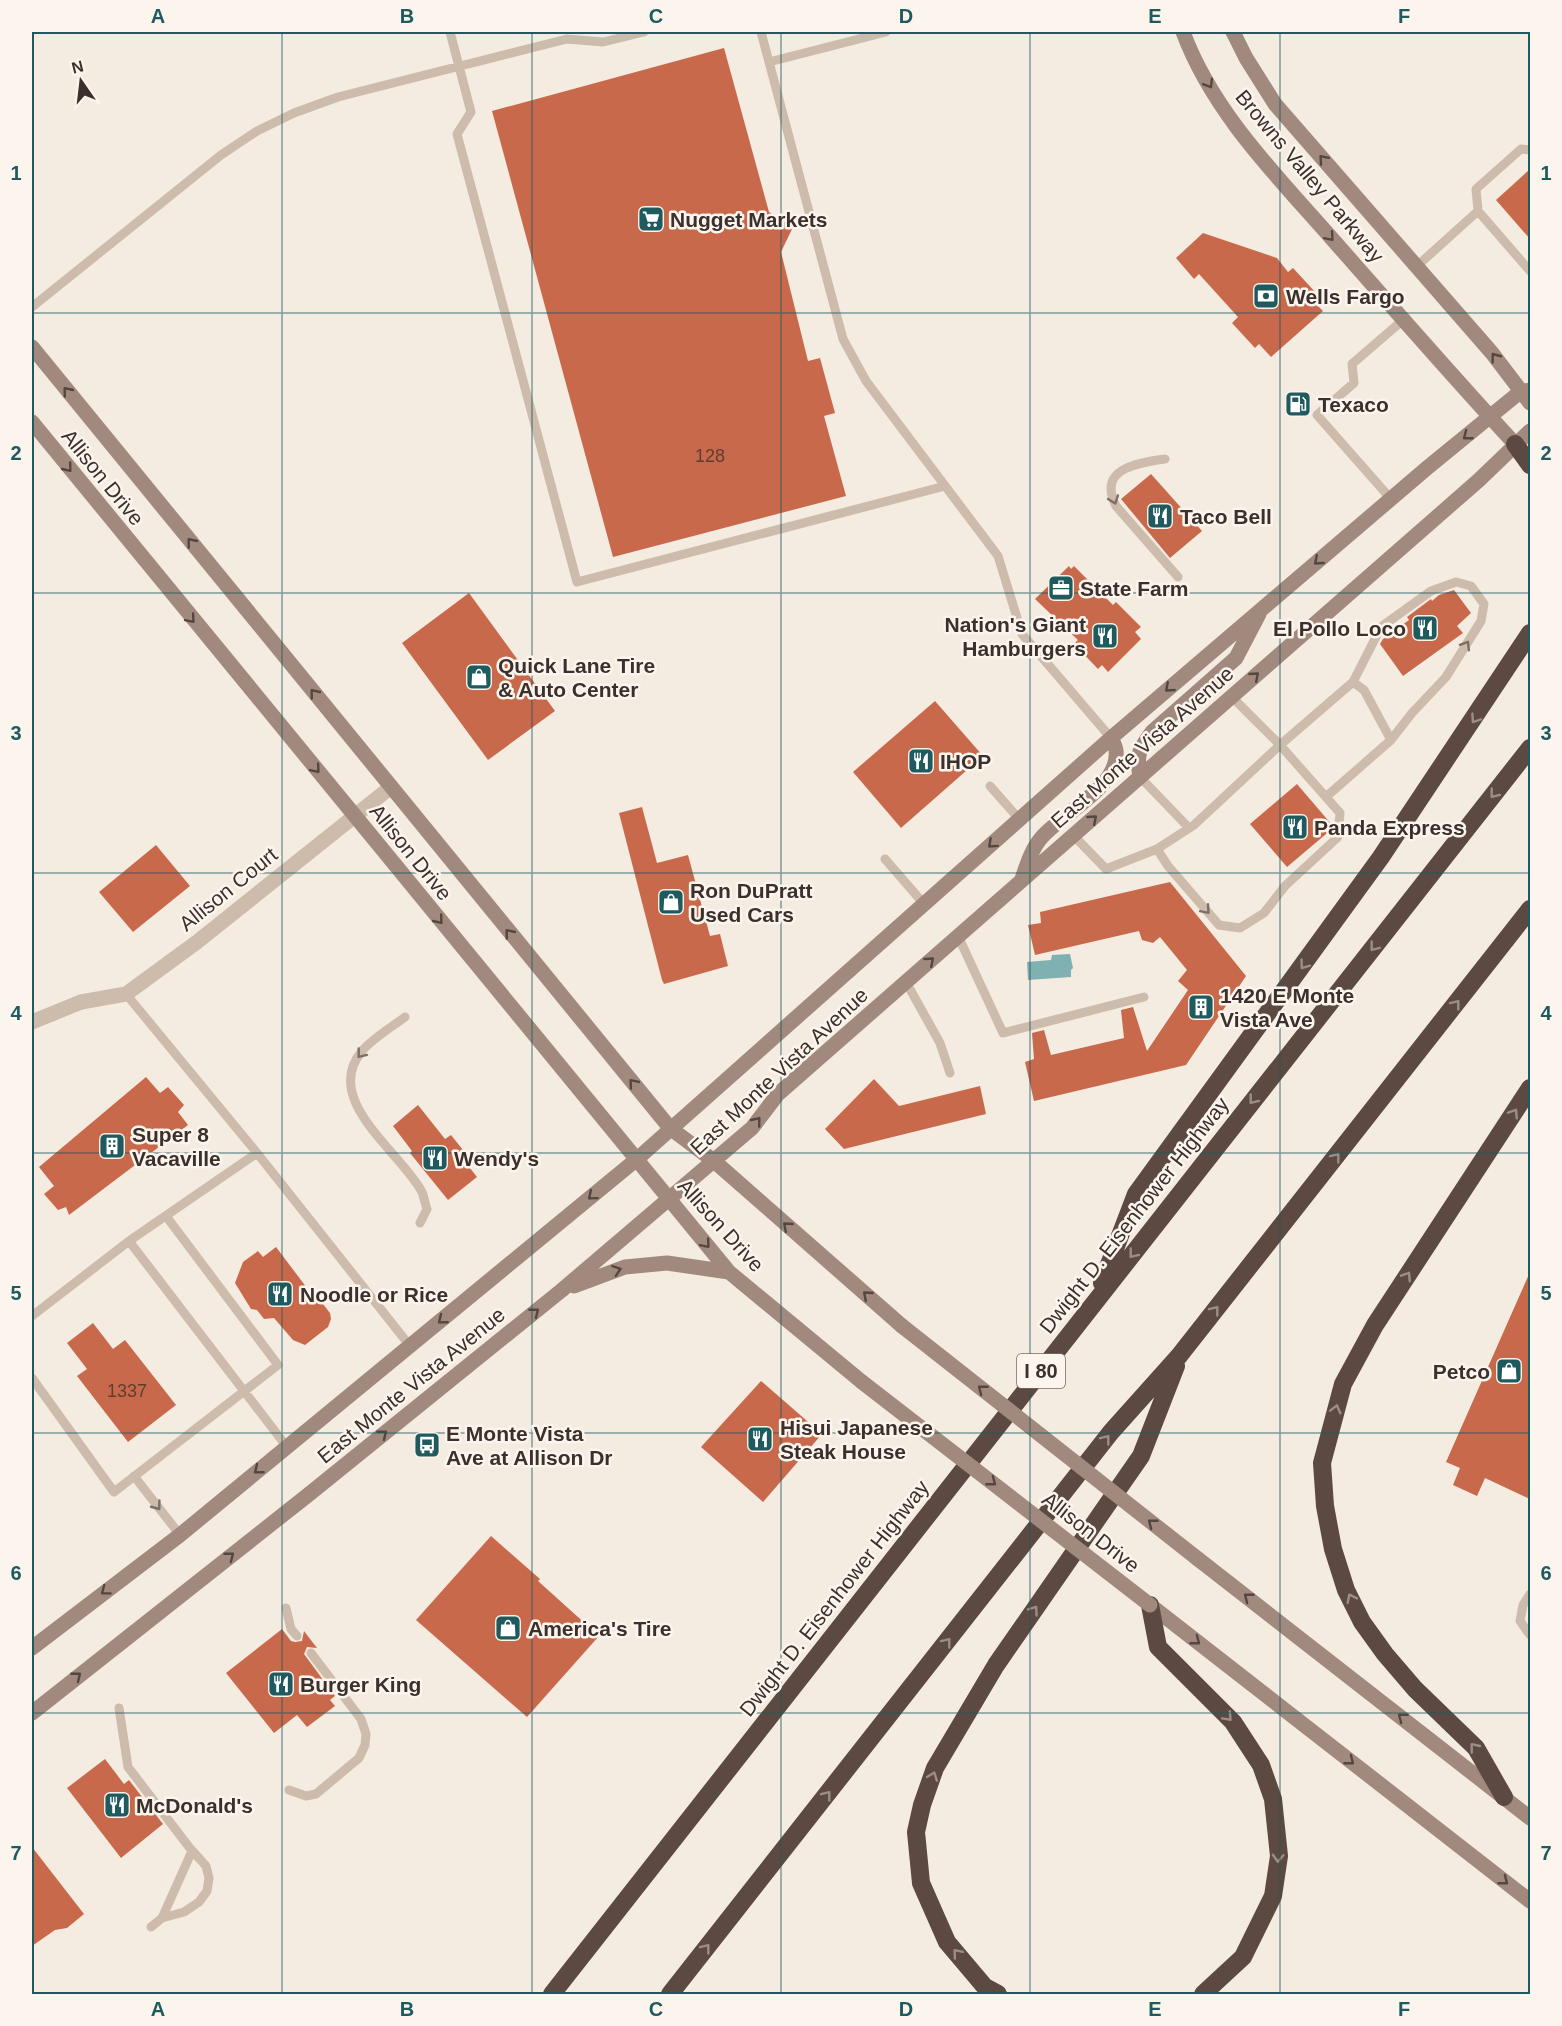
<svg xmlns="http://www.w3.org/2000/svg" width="1562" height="2026" font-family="Arial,sans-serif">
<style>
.water{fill:#7fb0b2}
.building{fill:#c8694b}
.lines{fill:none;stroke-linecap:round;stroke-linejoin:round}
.service{stroke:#cdbbac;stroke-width:9}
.pedestrian{stroke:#cdbbac;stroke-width:15}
.minor{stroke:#cdbbac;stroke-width:15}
.secondary{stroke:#a18a7d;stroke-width:15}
.motorway{stroke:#5c4a42;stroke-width:18}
.secondary-bridge{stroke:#a18a7d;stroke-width:15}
.oneway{stroke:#544640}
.oneway2{stroke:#7d6f65}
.oneway3{stroke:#9c8e87}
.grid{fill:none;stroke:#1f5a5e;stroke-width:1.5;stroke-opacity:0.55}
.labels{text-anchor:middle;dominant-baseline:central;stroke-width:5;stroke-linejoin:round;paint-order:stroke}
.number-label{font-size:18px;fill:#5e3e33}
.shield{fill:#fbf5ee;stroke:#756b66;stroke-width:1.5}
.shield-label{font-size:20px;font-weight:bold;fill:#3b302b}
.street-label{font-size:21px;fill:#3b302b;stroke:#fbf5ee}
.poi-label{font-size:21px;font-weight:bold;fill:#3b302b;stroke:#fbf5ee;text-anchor:start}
.neatline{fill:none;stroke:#1f5a5e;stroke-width:2}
.grid-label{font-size:20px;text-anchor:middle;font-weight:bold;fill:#1f5a5e}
</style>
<rect width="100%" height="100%" fill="#f4ebe1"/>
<path class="water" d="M1070 954 1073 968 1071 970V977L1028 980 1027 962 1051 960 1052 955Z"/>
<path class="building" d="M724 48 769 212 793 227 781 252 808 361 820 358 835 413 824 416 846 496 613 557 492 111Z
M1530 169V239L1496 200Z
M1203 233 1277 258 1288 272 1293 268 1317 294 1311 299 1323 311 1271 357 1259 344 1255 348 1232 323 1238 317 1199 274 1194 279 1176 258Z
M1151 474 1202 531 1170 558 1121 499Z
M1069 566 1071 569 1074 566 1113 605 1116 602 1141 627 1135 632 1141 639 1108 672 1102 665 1098 669 1074 644 1078 640 1035 599Z
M1454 590 1471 613 1457 626 1463 633 1403 676 1380 644 1383 639 1409 620 1407 617 1431 599 1432 601 1439 595Z
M469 593 555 711 488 760 402 643Z
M935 701 983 756 901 828 853 772Z
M1297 784 1332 825V829L1287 867 1250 824Z
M642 807 657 863 688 855 710 936 720 934 728 966 664 984 662 980 619 813Z
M156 845 190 886 133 932 99 892Z
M1170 882 1246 976 1186 1065 1034 1101 1025 1062 1034 1059 1032 1033 1044 1030 1051 1055 1124 1038 1121 1010 1133 1007 1147 1051 1188 990 1178 981 1187 970 1160 937 1153 943 1142 940 1139 931 1035 955 1028 925 1041 923 1040 912Z
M146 1077 160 1093 168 1087 184 1105 178 1112 188 1125 69 1215 66 1207 58 1210 44 1194 54 1186 39 1167Z
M874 1079 899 1106 980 1086 986 1114 844 1149 825 1129Z
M418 1105 445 1139 451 1135 467 1155 462 1158 477 1177 448 1200 410 1153 412 1151 393 1126Z
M276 1247 310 1292 312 1290 330 1313 331 1319 328 1327 305 1345 293 1340 274 1318 264 1319 257 1310 251 1309 235 1283 243 1262 258 1251 263 1257Z
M1530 1272V1499L1485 1478 1477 1496 1453 1485 1460 1468 1446 1462Z
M93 1323 113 1349 125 1340 176 1405 128 1442 77 1376 87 1369 67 1343Z
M761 1381 822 1434 763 1502 701 1447Z
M491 1536 540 1579 538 1581 599 1636 527 1717 416 1620Z
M282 1629 291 1641 295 1642 302 1641 304 1631 317 1648 307 1647 304 1654 335 1696 330 1700 335 1706 307 1727 297 1715 274 1733 226 1673Z
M105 1759 124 1784 129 1780 163 1824 121 1858 67 1788Z
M32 1847 84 1914 67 1928 55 1930 32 1946Z"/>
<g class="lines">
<path class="service" d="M450 32 471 112 457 134 577 582 945 486
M761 32 843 339 866 381 998 556 1022 634 1111 738
M769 62 886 32
M1478 211 1476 189 1521 149 1530 150
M1417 266 1478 211 1530 271
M32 307 221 155 257 131 294 113 338 97 567 39 603 42 644 32
M1165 459C1138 463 1097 468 1116 506L1178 577
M1391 499 1317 415 1354 383 1352 364 1403 320
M1353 682 1364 690 1391 740
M1140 777 1189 828
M990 786 1020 820
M1074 836 1106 869 1157 849 1194 825 1280 745 1353 682 1381 627 1431 591 1456 582 1471 586 1484 604 1481 621 1446 677 1412 713 1391 740 1327 796
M1157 849 1168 866 1219 925 1240 928 1264 913 1285 886 1338 837 1340 813 1280 745 1231 696
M885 859 924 904
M958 936 1003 1033 1144 997
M906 982 940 1043 950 1073
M126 994 257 1153 410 1346
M405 1017C392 1027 373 1038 362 1051 321 1100 401 1152 422 1192 424 1197 425 1204 427 1209L420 1223
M257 1153 129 1241 287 1447
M32 1316 129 1241
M32 1378 114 1492 278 1365 166 1216
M134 1476 180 1535
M1530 1594 1523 1605 1520 1621 1530 1635
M286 1608 291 1629 297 1636
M119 1708 128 1767 189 1847 206 1866 209 1878 207 1891 199 1902 184 1912 162 1918 151 1927
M289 1790 306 1796 316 1794 359 1758 365 1745 366 1734 361 1719 311 1653
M162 1918 192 1851"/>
<path class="pedestrian" d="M32 1022 81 1002"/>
<path class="minor" d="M81 1002 126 994 197 942 391 787"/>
<path class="secondary" d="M1183 32C1213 113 1278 177 1334 241 1394 309 1453 377 1515 444
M1233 32 1246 58 1275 104 1492 353 1530 403
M32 347 670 1128 714 1161 902 1326
M32 422 729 1272 862 1382
M1140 777C1136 755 1139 749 1152 732L1236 658 1259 614
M1022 879C1027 864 1032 848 1042 837 1063 813 1120 786 1116 751 1116 747 1113 742 1111 738
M574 1286 625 1267 667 1263 729 1272
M1198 1559 1530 1818
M1150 1605 1530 1901
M32 1648 180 1535 637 1159 1111 738 1427 468 1520 392 1530 390
M32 1713 308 1495 562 1290 752 1128 778 1094 1479 480 1530 431"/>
<path class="motorway" d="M1515 444 1530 465
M1102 1283 1136 1194 1381 857 1530 633
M1150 1605 1158 1647 1233 1722 1261 1765 1273 1799 1279 1856 1273 1896 1243 1957 1203 1994
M1504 1797 1476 1748 1415 1689 1385 1654 1362 1622 1346 1590 1333 1549 1325 1506 1322 1463 1343 1384 1375 1325 1530 1088
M552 1994 1530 748
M670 1994 1111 1432 1179 1356 1530 909
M998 1994 985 1987 947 1942 921 1883 916 1832 922 1805 935 1768 996 1665 1141 1456 1176 1366"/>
<path class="secondary-bridge" d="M902 1326 1198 1559
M862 1382 1150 1605"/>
</g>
<defs><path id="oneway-chevron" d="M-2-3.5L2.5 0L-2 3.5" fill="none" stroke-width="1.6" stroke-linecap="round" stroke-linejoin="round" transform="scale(1.5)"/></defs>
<g class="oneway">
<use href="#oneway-chevron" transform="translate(1209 84) rotate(59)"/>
<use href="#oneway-chevron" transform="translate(1323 159) rotate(-131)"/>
<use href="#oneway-chevron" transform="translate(1330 237) rotate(49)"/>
<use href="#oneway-chevron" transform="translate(1495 357) rotate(-127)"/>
<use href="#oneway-chevron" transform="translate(67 391) rotate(-129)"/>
<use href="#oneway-chevron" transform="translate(1467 436) rotate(142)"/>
<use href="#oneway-chevron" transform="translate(68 468) rotate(51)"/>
<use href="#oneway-chevron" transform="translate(191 542) rotate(-129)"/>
<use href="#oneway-chevron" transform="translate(1318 561) rotate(139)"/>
<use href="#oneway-chevron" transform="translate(191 619) rotate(50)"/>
<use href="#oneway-chevron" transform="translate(1255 676) rotate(-41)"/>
<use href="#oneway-chevron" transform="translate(1169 688) rotate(139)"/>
<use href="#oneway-chevron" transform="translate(314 693) rotate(-129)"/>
<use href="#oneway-chevron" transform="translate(316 769) rotate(50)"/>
<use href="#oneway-chevron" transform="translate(1093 819) rotate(-41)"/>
<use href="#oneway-chevron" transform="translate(992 844) rotate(138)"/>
<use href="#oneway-chevron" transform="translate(439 920) rotate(51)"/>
<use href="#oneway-chevron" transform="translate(509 933) rotate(-129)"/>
<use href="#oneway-chevron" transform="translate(930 961) rotate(-41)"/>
<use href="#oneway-chevron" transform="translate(633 1083) rotate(-130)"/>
<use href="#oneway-chevron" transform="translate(757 1121) rotate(-51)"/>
<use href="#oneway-chevron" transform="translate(592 1196) rotate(140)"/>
<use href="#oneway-chevron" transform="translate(787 1226) rotate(-139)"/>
<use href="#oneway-chevron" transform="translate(706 1244) rotate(50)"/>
<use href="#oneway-chevron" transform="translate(617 1270) rotate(-19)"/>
<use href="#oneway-chevron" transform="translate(867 1295) rotate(-139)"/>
<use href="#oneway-chevron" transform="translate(535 1312) rotate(-39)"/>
<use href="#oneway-chevron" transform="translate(442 1320) rotate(141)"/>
<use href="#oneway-chevron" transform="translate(982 1389) rotate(-142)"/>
<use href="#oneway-chevron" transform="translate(383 1434) rotate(-39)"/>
<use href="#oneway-chevron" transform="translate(258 1470) rotate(141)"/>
<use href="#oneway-chevron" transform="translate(992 1482) rotate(38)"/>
<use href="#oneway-chevron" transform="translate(1152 1523) rotate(-142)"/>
<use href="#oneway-chevron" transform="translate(230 1556) rotate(-38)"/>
<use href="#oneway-chevron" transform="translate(105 1591) rotate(143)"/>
<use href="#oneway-chevron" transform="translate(1248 1597) rotate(-142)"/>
<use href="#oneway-chevron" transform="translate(1196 1641) rotate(38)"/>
<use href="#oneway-chevron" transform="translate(77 1676) rotate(-39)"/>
<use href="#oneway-chevron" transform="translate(1402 1717) rotate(-142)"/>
<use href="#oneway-chevron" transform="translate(1350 1761) rotate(38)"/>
<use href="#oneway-chevron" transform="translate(1504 1881) rotate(38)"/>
</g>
<g class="oneway2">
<use href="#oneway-chevron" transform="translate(1114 500) rotate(70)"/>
<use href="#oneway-chevron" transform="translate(1466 645) rotate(-58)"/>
<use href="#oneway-chevron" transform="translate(1206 910) rotate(49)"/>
<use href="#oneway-chevron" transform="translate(361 1054) rotate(128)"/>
<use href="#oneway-chevron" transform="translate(157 1506) rotate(53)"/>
</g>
<g class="oneway3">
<use href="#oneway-chevron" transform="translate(1475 719) rotate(124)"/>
<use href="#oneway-chevron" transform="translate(1494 794) rotate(128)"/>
<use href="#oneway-chevron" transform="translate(1374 947) rotate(128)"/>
<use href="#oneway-chevron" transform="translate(1304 965) rotate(126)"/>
<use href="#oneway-chevron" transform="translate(1456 1004) rotate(-52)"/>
<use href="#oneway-chevron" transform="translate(1253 1100) rotate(128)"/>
<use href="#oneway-chevron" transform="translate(1514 1113) rotate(-57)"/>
<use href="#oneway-chevron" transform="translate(1336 1157) rotate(-52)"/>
<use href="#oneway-chevron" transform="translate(1133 1254) rotate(128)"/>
<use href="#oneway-chevron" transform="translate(1407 1276) rotate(-57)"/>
<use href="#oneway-chevron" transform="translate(1215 1310) rotate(-52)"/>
<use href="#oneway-chevron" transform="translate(1336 1409) rotate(-76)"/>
<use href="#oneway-chevron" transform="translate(1106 1439) rotate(-52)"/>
<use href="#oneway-chevron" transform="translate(1351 1598) rotate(-116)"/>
<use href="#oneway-chevron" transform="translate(1034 1610) rotate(-55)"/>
<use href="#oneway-chevron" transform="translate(947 1642) rotate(-52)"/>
<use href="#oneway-chevron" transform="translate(1228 1717) rotate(47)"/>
<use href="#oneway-chevron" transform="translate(1474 1747) rotate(-129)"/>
<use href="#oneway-chevron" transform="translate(933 1776) rotate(-69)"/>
<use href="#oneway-chevron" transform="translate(827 1795) rotate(-52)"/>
<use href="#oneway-chevron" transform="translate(1278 1858) rotate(92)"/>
<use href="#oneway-chevron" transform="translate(706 1948) rotate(-52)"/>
<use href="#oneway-chevron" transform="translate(957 1953) rotate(-130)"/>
</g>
<path class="grid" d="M282 32V1994M532 32V1994M781 32V1994M1030 32V1994M1280 32V1994M32 313H1530M32 593H1530M32 873H1530M32 1153H1530M32 1433H1530M32 1713H1530"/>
<defs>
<symbol id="supermarket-square" viewBox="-11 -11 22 22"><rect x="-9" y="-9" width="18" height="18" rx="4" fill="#1f5a5e" stroke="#fbf5ee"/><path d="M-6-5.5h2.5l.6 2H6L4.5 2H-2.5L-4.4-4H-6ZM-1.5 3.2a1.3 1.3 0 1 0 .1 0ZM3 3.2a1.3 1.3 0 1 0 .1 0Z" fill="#fff"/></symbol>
<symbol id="bank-square" viewBox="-11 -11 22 22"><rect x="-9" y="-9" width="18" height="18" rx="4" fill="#1f5a5e" stroke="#fbf5ee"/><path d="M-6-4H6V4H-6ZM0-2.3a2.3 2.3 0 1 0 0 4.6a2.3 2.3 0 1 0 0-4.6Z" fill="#fff"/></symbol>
<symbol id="fuel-square" viewBox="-11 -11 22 22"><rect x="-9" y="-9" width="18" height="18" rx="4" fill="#1f5a5e" stroke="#fbf5ee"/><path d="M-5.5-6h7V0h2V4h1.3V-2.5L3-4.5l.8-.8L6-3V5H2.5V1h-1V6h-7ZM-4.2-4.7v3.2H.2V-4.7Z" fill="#fff"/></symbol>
<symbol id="restaurant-square" viewBox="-11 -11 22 22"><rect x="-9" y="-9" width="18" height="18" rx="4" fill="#1f5a5e" stroke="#fbf5ee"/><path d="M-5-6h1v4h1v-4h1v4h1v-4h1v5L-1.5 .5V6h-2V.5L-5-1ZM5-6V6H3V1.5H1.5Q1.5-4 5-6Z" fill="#fff"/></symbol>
<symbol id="office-square" viewBox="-11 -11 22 22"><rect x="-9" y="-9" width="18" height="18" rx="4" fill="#1f5a5e" stroke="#fbf5ee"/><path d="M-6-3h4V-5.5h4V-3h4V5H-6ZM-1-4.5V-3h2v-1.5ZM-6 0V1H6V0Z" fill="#fff"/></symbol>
<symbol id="shop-square" viewBox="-11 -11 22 22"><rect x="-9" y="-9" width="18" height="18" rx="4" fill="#1f5a5e" stroke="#fbf5ee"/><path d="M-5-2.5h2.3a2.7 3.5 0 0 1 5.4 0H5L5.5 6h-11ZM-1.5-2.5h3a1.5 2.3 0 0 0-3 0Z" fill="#fff"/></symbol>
<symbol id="building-square" viewBox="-11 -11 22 22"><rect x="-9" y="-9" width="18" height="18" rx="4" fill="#1f5a5e" stroke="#fbf5ee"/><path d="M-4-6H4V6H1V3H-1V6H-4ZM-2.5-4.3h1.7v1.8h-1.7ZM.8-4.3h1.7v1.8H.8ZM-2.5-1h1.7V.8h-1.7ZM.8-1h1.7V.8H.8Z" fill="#fff"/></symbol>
<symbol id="bus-square" viewBox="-11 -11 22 22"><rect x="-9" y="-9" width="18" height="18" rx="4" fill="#1f5a5e" stroke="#fbf5ee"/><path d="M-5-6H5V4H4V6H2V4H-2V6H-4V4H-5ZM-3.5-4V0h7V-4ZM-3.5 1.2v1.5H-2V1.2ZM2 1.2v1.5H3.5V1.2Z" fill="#fff"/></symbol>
</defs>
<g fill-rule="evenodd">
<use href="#supermarket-square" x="636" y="204" width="30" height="30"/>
<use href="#bank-square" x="1251" y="281" width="30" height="30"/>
<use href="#fuel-square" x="1283" y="389" width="30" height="30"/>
<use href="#restaurant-square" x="1145" y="501" width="30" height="30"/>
<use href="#office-square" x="1046" y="573" width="30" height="30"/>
<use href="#restaurant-square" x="1410" y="613" width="30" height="30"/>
<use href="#restaurant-square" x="1090" y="621" width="30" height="30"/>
<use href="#shop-square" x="464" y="662" width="30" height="30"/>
<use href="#restaurant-square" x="906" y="746" width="30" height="30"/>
<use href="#restaurant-square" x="1280" y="812" width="30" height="30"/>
<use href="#shop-square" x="656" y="887" width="30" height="30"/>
<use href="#building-square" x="1186" y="992" width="30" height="30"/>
<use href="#building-square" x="97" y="1131" width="30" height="30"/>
<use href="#restaurant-square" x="420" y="1143" width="30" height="30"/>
<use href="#restaurant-square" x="265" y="1279" width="30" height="30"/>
<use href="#shop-square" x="1494" y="1356" width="30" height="30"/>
<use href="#restaurant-square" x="745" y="1424" width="30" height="30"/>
<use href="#bus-square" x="412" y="1430" width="30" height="30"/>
<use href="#shop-square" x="493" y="1613" width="30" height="30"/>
<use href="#restaurant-square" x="266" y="1669" width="30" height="30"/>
<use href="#restaurant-square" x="102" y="1790" width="30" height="30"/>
</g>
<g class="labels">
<g class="number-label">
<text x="710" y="456">128</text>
<text x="127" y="1391">1337</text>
</g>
<rect class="shield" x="1017" y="1354" width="48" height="34" rx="4.5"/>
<g class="shield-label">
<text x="1041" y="1371">I 80</text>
</g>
<g class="street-label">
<text transform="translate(1310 176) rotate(50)">Browns Valley Parkway</text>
<text transform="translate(103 477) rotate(51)">Allison Drive</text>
<text transform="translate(1142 747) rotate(-41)">East Monte Vista Avenue</text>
<text transform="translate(411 852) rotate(51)">Allison Drive</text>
<text transform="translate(228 889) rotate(-39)">Allison Court</text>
<text transform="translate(779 1071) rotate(-43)">East Monte Vista Avenue</text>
<text transform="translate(1134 1215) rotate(-52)">Dwight D. Eisenhower Highway</text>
<text transform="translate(721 1225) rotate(48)">Allison Drive</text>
<text transform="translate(411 1385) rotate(-39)">East Monte Vista Avenue</text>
<text transform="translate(1091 1532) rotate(38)">Allison Drive</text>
<text transform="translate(834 1598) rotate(-52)">Dwight D. Eisenhower Highway</text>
</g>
<g class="poi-label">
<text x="670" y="219">Nugget Markets</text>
<text x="1286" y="296">Wells Fargo</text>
<text x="1318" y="404">Texaco</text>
<text x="1180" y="516">Taco Bell</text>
<text x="1080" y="588">State Farm</text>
<text x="1086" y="624" text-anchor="end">Nation's Giant<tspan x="1086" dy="24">Hamburgers</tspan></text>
<text x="1406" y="628" text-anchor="end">El Pollo Loco</text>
<text x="498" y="665">Quick Lane Tire<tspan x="498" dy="24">&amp; Auto Center</tspan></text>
<text x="940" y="761">IHOP</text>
<text x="1314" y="827">Panda Express</text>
<text x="690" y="890">Ron DuPratt<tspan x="690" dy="24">Used Cars</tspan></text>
<text x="1220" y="995">1420 E Monte<tspan x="1220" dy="24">Vista Ave</tspan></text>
<text x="132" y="1134">Super 8<tspan x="132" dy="24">Vacaville</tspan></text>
<text x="454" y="1158">Wendy's</text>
<text x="300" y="1294">Noodle or Rice</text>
<text x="1490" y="1371" text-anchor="end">Petco</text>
<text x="780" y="1427">Hisui Japanese<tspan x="780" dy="24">Steak House</tspan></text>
<text x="446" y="1433">E Monte Vista<tspan x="446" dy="24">Ave at Allison Dr</tspan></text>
<text x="528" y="1628">America's Tire</text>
<text x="300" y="1684">Burger King</text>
<text x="136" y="1805">McDonald's</text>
</g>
</g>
<rect width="1562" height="2026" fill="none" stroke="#fbf5ee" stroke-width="66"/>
<g transform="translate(81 81) rotate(346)" stroke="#fbf5ee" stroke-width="4.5" paint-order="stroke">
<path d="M0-4.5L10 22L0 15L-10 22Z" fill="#3b302b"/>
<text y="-9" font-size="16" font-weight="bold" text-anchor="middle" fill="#3b302b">N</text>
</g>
<rect x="33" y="33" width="1496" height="1960" class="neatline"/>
<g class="grid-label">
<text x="158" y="23">A</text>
<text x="407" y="23">B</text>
<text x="656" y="23">C</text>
<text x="906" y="23">D</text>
<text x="1155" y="23">E</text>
<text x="1404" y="23">F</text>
<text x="16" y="180">1</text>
<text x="1546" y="180">1</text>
<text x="16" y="460">2</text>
<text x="1546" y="460">2</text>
<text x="16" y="740">3</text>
<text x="1546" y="740">3</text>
<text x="16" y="1020">4</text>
<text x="1546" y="1020">4</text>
<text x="16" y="1300">5</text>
<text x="1546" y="1300">5</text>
<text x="16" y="1580">6</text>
<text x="1546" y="1580">6</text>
<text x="16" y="1860">7</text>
<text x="1546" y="1860">7</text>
<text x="158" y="2016">A</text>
<text x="407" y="2016">B</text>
<text x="656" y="2016">C</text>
<text x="906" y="2016">D</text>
<text x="1155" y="2016">E</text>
<text x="1404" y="2016">F</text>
</g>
</svg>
